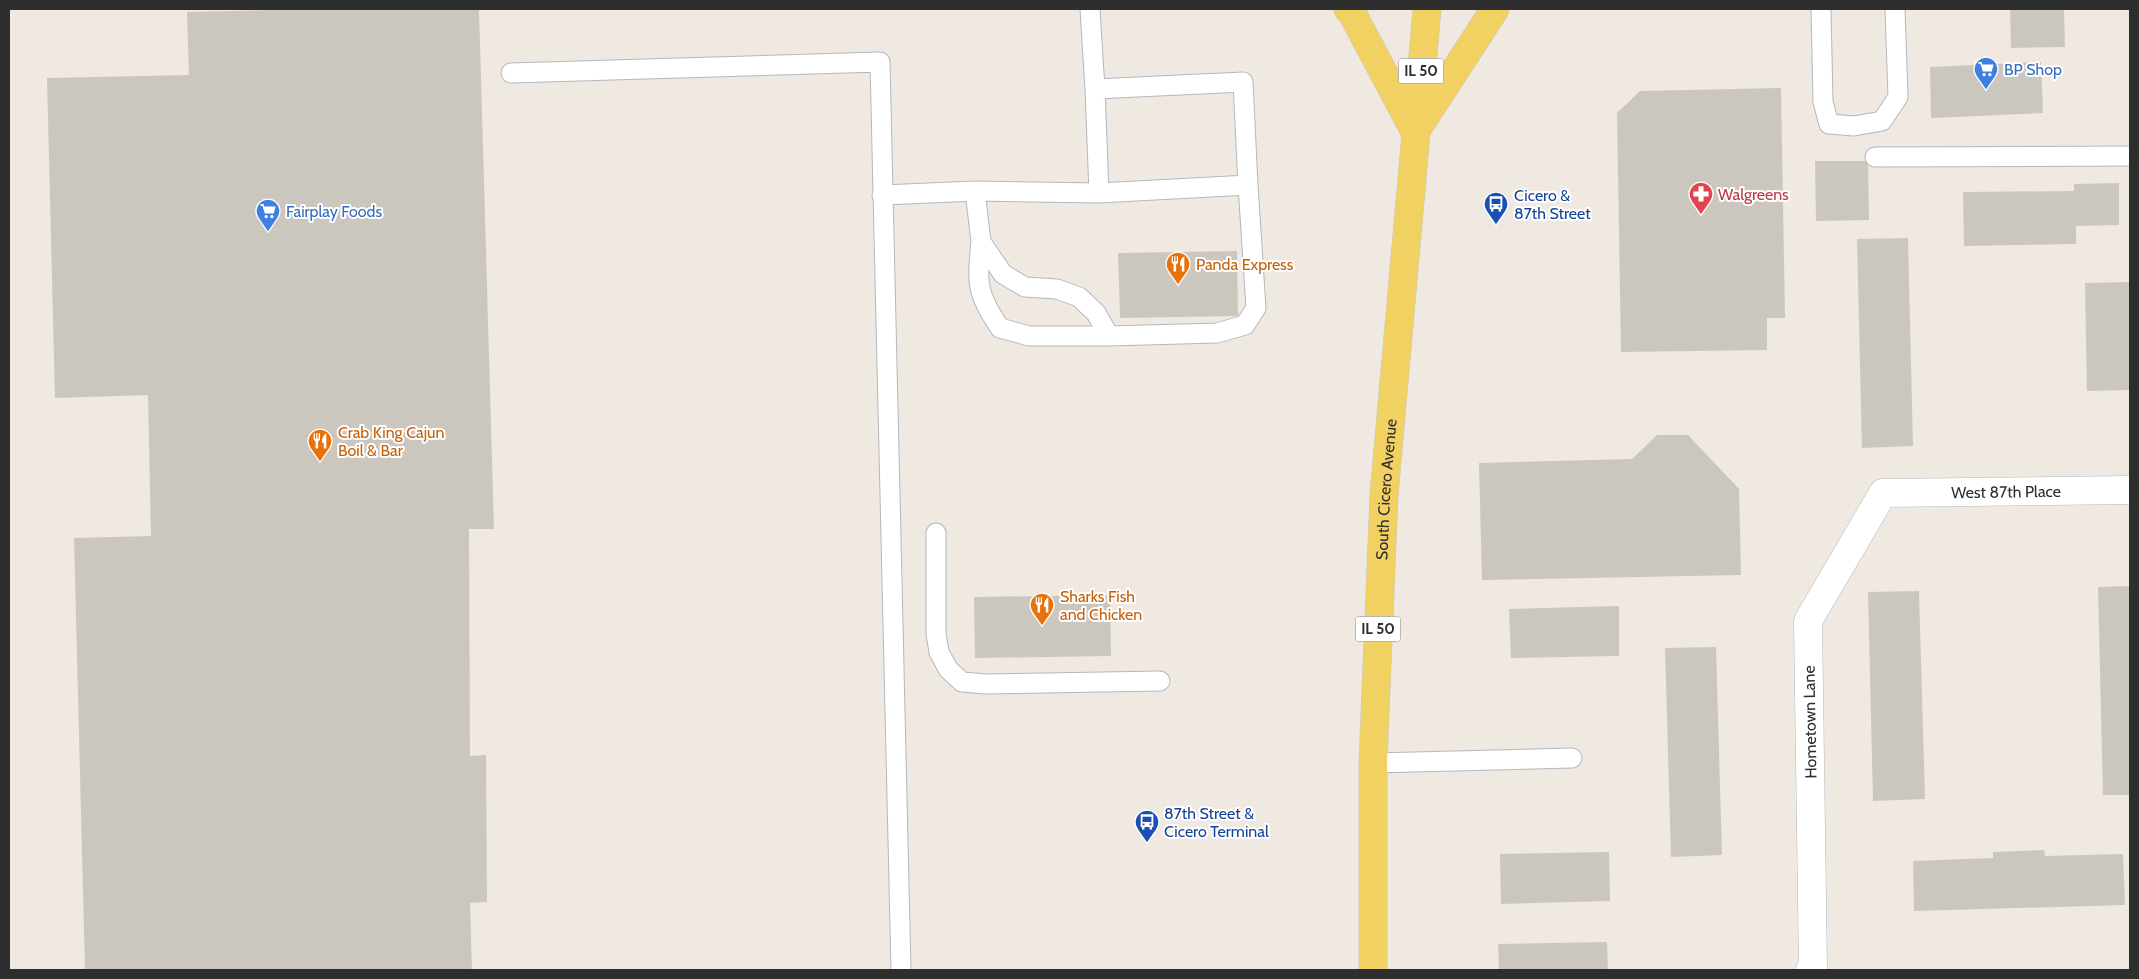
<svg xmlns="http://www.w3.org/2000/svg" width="2139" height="979" font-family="Cabin,sans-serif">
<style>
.building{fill:#cbc7bf}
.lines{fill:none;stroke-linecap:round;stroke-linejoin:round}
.service-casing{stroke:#b4b7c1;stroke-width:21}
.minor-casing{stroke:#b4b7c1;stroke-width:29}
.primary-casing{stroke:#c9c9c9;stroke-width:29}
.service{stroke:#fff;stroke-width:19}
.minor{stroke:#fff;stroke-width:28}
.primary{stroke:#f2d163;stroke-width:28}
.labels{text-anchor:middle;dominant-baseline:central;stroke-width:4;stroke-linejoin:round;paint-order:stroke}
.shield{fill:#fff;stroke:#6d6d6d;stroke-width:1}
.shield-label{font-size:15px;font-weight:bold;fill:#2e2e2e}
.shop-label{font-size:16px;fill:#366cbe;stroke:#fff;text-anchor:start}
.health-label{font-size:16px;fill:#be3a42;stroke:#fff;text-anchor:start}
.transit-label{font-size:16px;fill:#164399;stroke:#fff;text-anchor:start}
.food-label{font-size:16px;fill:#c56008;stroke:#fff;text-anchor:start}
.street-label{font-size:16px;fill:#2e2e2e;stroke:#fff}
</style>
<rect width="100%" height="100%" fill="#efe9e1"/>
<path class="building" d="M324 9H479L494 529H469L470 756 486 755 487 902 470 903 472 970H85L74 538 151 536 148 395 55 398 47 78 189 75 187 12Z
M2010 9H2064L2065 47 2011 48Z
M2041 62 2043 113 1931 118 1930 67Z
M1781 88 1785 318H1767V350L1621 352 1617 113 1640 91Z
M1815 161H1868L1869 220 1816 221Z
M2119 183V225L2076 226V244L1964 246 1963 192 2074 191V184Z
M1908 238 1913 446 1862 448 1857 239Z
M1237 251 1238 316 1120 318 1118 253Z
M2130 282V390L2087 391 2085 283Z
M1657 435H1688L1739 489 1741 575 1482 580 1479 463 1632 459Z
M2130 586V795H2103L2098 587Z
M1919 591 1925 799 1873 801 1868 592Z
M1110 595 1111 656 975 658 974 597Z
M1619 606V656L1511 658 1509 609Z
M1716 647 1722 855 1671 857 1665 648Z
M2044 850 2045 856 2123 854 2125 905 1914 911 1913 861 1993 858V852Z
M1609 852 1610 901 1501 904 1500 854Z
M1607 942 1608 970H1499L1498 944Z"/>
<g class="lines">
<defs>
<path id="service" d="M1090 9 1095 89 1243 82 1248 185 1099 193
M1821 9 1823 102 1829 124 1854 126 1882 121 1898 97 1895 9
M511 73 880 62 901 970
M1875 157 2130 156
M975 191 981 242 1003 274 1025 287 1057 289 1079 297 1096 313 1109 336 1217 333 1245 325 1256 308 1248 185
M882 195 975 191 1099 193 1095 89
M981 242C977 283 976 293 1000 328L1029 336H1109
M936 533V634L939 652 948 669 962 682 986 684 1160 681
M1373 763 1572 758"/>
<g id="minor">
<path id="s1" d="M1810 970 1813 968 1808 621 1883 493 2130 490"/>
</g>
<g id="primary">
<path d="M1348 9 1352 13 1415 132"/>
<path d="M1417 129 1495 9"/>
<path id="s2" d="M1373 970V763L1384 495 1427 9"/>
</g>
</defs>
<use href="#service" class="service-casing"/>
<use href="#minor" class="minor-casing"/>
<use href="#primary" class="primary-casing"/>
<use href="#service" class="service"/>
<use href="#minor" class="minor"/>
<use href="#primary" class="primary"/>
</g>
<defs>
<symbol id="supermarket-pin" viewBox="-11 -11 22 30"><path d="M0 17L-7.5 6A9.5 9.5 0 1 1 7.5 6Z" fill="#3f7fe0" stroke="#fff"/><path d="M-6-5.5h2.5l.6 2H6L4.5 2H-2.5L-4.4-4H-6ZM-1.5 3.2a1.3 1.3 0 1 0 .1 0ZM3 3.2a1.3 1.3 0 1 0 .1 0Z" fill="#fff"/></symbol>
<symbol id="pharmacy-pin" viewBox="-11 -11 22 30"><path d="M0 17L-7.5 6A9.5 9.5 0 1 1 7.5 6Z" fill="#e0444e" stroke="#fff"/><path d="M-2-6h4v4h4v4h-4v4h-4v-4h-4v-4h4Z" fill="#fff"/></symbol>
<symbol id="bus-pin" viewBox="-11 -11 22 30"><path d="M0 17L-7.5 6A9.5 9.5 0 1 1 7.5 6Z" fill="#1a4fb4" stroke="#fff"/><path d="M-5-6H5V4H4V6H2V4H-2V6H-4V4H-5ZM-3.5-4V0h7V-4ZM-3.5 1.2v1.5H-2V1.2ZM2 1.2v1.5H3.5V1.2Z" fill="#fff"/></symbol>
<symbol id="restaurant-pin" viewBox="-11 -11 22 30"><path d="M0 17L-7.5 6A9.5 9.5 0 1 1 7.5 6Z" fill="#e8710a" stroke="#fff"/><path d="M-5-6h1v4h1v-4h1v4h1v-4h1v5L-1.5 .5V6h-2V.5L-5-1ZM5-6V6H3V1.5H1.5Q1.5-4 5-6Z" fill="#fff"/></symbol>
</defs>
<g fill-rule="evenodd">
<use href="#supermarket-pin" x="1972" y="55" width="28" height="38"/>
<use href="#pharmacy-pin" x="1687" y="180" width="28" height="38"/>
<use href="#bus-pin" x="1482" y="190" width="28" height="38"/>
<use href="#supermarket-pin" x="254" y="197" width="28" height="38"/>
<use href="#restaurant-pin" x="1164" y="250" width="28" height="38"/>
<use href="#restaurant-pin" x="306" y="427" width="28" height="38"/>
<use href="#restaurant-pin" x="1028" y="591" width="28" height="38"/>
<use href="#bus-pin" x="1133" y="808" width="28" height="38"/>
</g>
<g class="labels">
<g class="shield">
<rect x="1398.5" y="58.5" width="45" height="25" rx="4"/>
<rect x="1355.5" y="616.5" width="45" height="25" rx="4"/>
</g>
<g class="shield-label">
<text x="1421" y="71">IL 50</text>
<text x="1378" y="629">IL 50</text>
</g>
<g class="shop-label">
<text x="2004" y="69">BP Shop</text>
<text x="286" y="211">Fairplay Foods</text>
</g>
<g class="health-label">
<text x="1718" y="194">Walgreens</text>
</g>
<g class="transit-label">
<text x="1514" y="195">Cicero &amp;<tspan x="1514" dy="18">87th Street</tspan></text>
<text x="1164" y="813">87th Street &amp;<tspan x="1164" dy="18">Cicero Terminal</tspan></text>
</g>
<g class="food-label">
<text x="1196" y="264">Panda Express</text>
<text x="338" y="432">Crab King Cajun<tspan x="338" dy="18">Boil &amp; Bar</tspan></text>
<text x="1060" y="596">Sharks Fish<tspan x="1060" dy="18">and Chicken</tspan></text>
</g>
<g class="street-label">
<text stroke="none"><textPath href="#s2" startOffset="481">South Cicero Avenue</textPath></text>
<text stroke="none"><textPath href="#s1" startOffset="622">West 87th Place</textPath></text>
<text transform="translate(1810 722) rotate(-91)">Hometown Lane</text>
</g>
</g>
<rect width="2139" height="979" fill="none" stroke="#2e2e2e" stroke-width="20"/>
</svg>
